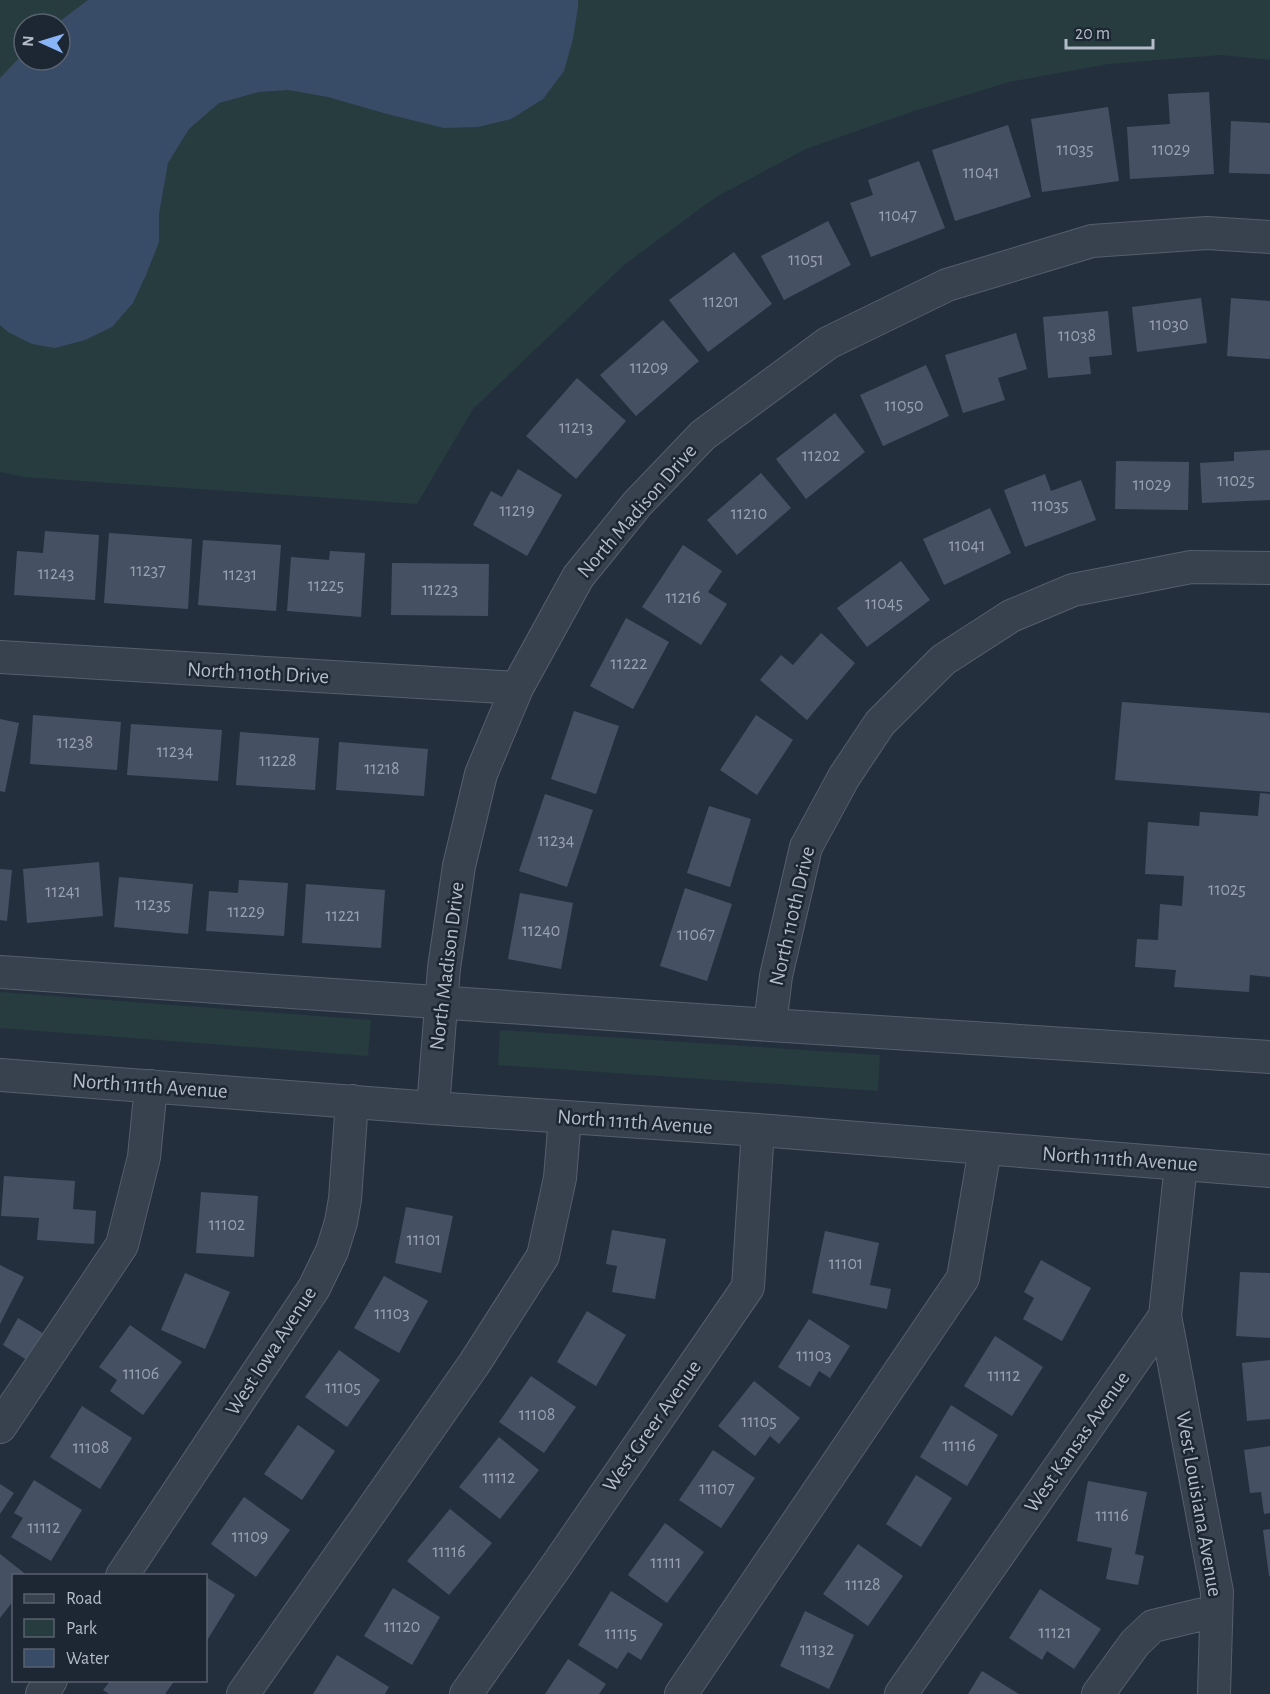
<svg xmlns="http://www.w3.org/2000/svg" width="1270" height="1694" font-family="'Alegreya Sans',sans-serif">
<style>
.green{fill:#263c3f;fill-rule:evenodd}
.water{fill:#394c67}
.building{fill:#455162}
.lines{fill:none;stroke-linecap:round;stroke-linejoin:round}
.minor-casing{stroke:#565f6c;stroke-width:34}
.minor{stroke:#38414e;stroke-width:32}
.labels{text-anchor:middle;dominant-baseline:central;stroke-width:5;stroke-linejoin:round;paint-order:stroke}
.number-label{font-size:18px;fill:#98a1af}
.street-label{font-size:21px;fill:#b4bcc9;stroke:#1d2633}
</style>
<rect width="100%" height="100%" fill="#242f3e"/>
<path class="green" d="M0 0H1270V60L1221 55 1109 64 1009 82 908 113 806 149 716 197 624 265 473 409 417 504 24 477 0 472ZM24 24H60V60H24Z
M0 992 371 1020 368 1056 0 1028Z
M500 1030 880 1055 878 1091 498 1065Z"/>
<path class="water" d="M88 0H578V7L573 39 564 71 543 99 511 119 478 127 444 128 387 114 328 97 288 90 259 92 219 103 189 129 168 163 159 214V242L146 275 133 303 112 327 85 340 55 348 32 344 8 332 0 325V78L24 53V60H60V24H56Z"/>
<path class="building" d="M1209 92 1214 174 1130 179 1127 127 1170 124 1168 94Z
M1108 107 1119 181 1042 192 1031 119Z
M1231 121 1270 123V174L1229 173Z
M1008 125 1031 197 955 221 932 150Z
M919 161 945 228 871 257 850 203 873 195 868 180Z
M828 221 851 265 784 300 761 256Z
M734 252 772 304 708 352 669 300Z
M1201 298 1207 343 1137 352 1132 307Z
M1231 298 1270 301V359L1227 356Z
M1108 311 1112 355 1089 357 1091 374 1048 378 1043 317Z
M663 320 699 361 636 416 600 375Z
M1016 333 1027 369 998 378 1005 400 963 413 945 355Z
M926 365 949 416 883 446 860 395Z
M577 378 626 421 576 479 526 436Z
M835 413 865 452 806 499 776 459Z
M1270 450V500L1202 503 1200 463 1234 461V452Z
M1116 461 1189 462 1188 510 1115 509Z
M518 469 562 495 527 556 473 525 491 491 502 497Z
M761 473 791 508 737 555 707 520Z
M1045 474 1051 491 1081 480 1096 520 1025 547 1004 490Z
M990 508 1011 553 944 585 923 539Z
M45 531 99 535 95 600 14 595 17 551 43 553Z
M109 533 192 539 188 609 104 603Z
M203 540 281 545 276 611 198 605Z
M683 545 722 571 708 592 727 604 701 645 642 607Z
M330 551 365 553 361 617 287 611 291 557 329 560Z
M901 561 930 600 867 647 837 608Z
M392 563 489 564 488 616 391 615Z
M626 618 669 642 633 709 590 686Z
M821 633 855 663 807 720 760 680 781 655 793 665Z
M1122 702 1270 713V792L1115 780Z
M574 711 619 726 596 794 551 779Z
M33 715 121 722 117 770 30 764Z
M756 715 793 740 757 795 720 770Z
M0 719 19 723 5 792 0 791Z
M131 724 222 730 218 781 127 775Z
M240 732 319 738 315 790 236 785Z
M339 742 428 749 424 796 336 790Z
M1260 793 1270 794V977L1250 975 1249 992 1174 987 1176 970 1135 967 1137 939 1158 940 1160 904 1182 906 1184 876 1145 874 1148 822 1199 826 1200 812 1258 816Z
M545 794 593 810 567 887 519 871Z
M709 806 751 819 730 887 687 873Z
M99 862 103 916 27 923 23 869Z
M0 869 12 870 7 921 0 920Z
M119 877 193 884 188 934 114 927Z
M239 880 288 883 284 936 206 931 209 891 238 893Z
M306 884 385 890 381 948 302 943Z
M685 888 732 904 707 981 660 966Z
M520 893 573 903 561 969 508 959Z
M4 1176 75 1181 73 1209 96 1211 94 1244 37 1240 39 1218 1 1216Z
M201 1192 258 1196 254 1257 196 1253Z
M406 1207 453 1216 441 1273 395 1263Z
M612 1230 666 1239 655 1299 612 1292 617 1266 606 1264Z
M825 1231 879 1243 870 1285 891 1289 887 1309 812 1293Z
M1041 1260 1091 1288 1062 1341 1023 1319 1034 1298 1024 1292Z
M0 1265 24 1277 0 1324Z
M1240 1272 1270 1273V1338L1236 1336Z
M185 1273 230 1292 205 1349 161 1330Z
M384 1276 428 1301 399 1353 354 1328Z
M587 1311 626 1335 596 1386 557 1362Z
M18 1318 46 1335 30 1362 3 1345Z
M809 1319 850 1346 830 1378 819 1371 810 1387 778 1367Z
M130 1325 182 1362 143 1415 110 1391 117 1380 99 1367Z
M995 1336 1043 1367 1012 1416 964 1386Z
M339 1350 380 1380 347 1427 305 1397Z
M1270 1360V1419L1247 1421 1242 1363Z
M531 1376 576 1407 544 1453 499 1422Z
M754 1381 800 1418 779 1444 770 1436 755 1456 718 1426Z
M951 1405 998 1435 967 1486 920 1457Z
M82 1406 132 1438 100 1489 50 1457Z
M298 1425 335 1451 302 1500 264 1474Z
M499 1437 539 1470 500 1519 459 1487Z
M1270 1446V1513L1264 1514 1261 1492 1250 1493 1244 1450Z
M713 1450 755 1478 721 1528 679 1500Z
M916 1475 952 1498 921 1547 886 1524Z
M34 1480 82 1510 51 1561 11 1537 23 1518 14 1513Z
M1088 1481 1147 1492 1135 1554 1144 1556 1138 1585 1106 1579 1112 1548 1077 1541Z
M0 1484 14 1493 0 1514Z
M244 1497 290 1530 256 1577 211 1544Z
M450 1509 492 1543 449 1595 407 1561Z
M665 1523 704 1552 667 1603 628 1575Z
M1270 1529V1576H1269L1263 1530Z
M858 1544 903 1576 868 1626 823 1594Z
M0 1554 28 1576H14V1600L0 1618Z
M206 1577 235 1595 206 1642Z
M393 1588 440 1617 412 1665 364 1636Z
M1040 1589 1101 1629 1074 1669 1047 1651 1042 1660 1009 1638Z
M611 1591 663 1624 641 1660 628 1652 617 1669 578 1645Z
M805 1611 854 1635 829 1689 780 1666Z
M337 1655 389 1687 385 1694H313Z
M568 1659 606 1684 599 1694H545Z
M982 1671 1019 1694H968Z
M111 1680H175L165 1694H109L103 1690Z"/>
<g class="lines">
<defs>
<path id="minor" d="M0 657 517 688
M0 972 770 1025 1270 1057
M770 1025 776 976 806 847 844 777 880 723 943 660 1011 616 1073 590 1191 567 1270 568
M0 1075 433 1108 758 1130 1270 1171
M433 1108 444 968 459 866 481 774 517 688 578 577 637 504 703 435 828 343 947 285 1092 241 1207 233 1270 237
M1165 1316 1217 1592 1214 1694
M0 1427 122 1245 144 1157 151 1086
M122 1576 314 1288 332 1251 341 1222 345 1199 352 1101
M42 1694 51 1680
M243 1694 474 1364 543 1256 560 1178 565 1117
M466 1694 559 1562 748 1287 758 1130
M681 1694 963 1278 985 1149
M901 1694 1165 1316 1181 1164
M1098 1694 1135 1643 1153 1626 1216 1611"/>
</defs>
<use href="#minor" class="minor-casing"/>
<use href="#minor" class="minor"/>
</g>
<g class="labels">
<g class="number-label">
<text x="1075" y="150">11035</text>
<text x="1171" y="150">11029</text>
<text x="981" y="173">11041</text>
<text x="898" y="216">11047</text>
<text x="806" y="260">11051</text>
<text x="721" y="302">11201</text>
<text x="1169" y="325">11030</text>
<text x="1077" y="336">11038</text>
<text x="649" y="368">11209</text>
<text x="904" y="406">11050</text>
<text x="576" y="428">11213</text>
<text x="821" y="456">11202</text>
<text x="1236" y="481">11025</text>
<text x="1152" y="485">11029</text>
<text x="1050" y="506">11035</text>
<text x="517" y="511">11219</text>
<text x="749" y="514">11210</text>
<text x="967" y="546">11041</text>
<text x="148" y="571">11237</text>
<text x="56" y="574">11243</text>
<text x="240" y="575">11231</text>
<text x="326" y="586">11225</text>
<text x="440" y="590">11223</text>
<text x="683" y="598">11216</text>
<text x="884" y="604">11045</text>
<text x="629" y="664">11222</text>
<text x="75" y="743">11238</text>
<text x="175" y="752">11234</text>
<text x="278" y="761">11228</text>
<text x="382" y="769">11218</text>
<text x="556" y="841">11234</text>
<text x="1227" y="890">11025</text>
<text x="63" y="892">11241</text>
<text x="153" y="905">11235</text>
<text x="246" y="912">11229</text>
<text x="343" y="916">11221</text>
<text x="541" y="931">11240</text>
<text x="696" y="935">11067</text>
<text x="227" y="1225">11102</text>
<text x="424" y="1240">11101</text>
<text x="846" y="1264">11101</text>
<text x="392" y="1314">11103</text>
<text x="814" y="1356">11103</text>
<text x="141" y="1374">11106</text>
<text x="1004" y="1376">11112</text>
<text x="343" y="1388">11105</text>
<text x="537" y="1415">11108</text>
<text x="759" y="1422">11105</text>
<text x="959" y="1446">11116</text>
<text x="91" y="1448">11108</text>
<text x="499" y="1478">11112</text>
<text x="717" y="1489">11107</text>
<text x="1112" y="1516">11116</text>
<text x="44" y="1528">11112</text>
<text x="250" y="1537">11109</text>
<text x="449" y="1552">11116</text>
<text x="666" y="1563">11111</text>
<text x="863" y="1585">11128</text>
<text x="402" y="1627">11120</text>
<text x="1055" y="1633">11121</text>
<text x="621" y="1634">11115</text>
<text x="817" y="1650">11132</text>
</g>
<g class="street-label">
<text transform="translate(637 511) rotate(-49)">North Madison Drive</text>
<text transform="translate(258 673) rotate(3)">North 110th Drive</text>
<text transform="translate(792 916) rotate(-77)">North 110th Drive</text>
<text transform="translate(447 966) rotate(-83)">North Madison Drive</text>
<text transform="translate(150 1086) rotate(4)">North 111th Avenue</text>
<text transform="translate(635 1122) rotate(4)">North 111th Avenue</text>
<text transform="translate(1120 1159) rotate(4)">North 111th Avenue</text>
<text transform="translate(271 1351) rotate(-57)">West Iowa Avenue</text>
<text transform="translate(652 1426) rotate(-55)">West Greer Avenue</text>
<text transform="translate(1077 1442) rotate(-55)">West Kansas Avenue</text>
<text transform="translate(1199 1504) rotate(80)">West Louisiana Avenue</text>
</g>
</g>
<rect x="12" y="1574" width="195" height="108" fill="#1d2633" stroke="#59626f" stroke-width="1.5"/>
<rect x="24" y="1594" width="30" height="9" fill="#38414e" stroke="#59626f" stroke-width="1.5"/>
<text x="66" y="1604" font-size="18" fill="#b4bcc9">Road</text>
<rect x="24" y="1619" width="30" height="18" fill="#263c3f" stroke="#59626f" stroke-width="1.5"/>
<text x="66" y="1634" font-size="18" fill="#b4bcc9">Park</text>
<rect x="24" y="1649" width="30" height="18" fill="#394c67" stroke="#59626f" stroke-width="1.5"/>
<text x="66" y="1664" font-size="18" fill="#b4bcc9">Water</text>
<g transform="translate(42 42) rotate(274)"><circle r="28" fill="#1d2633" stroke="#59626f" stroke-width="1.5"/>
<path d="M0-4.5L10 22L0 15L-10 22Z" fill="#8ab4f8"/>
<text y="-9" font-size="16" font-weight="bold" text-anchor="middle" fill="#b4bcc9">N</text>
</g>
<path d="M1066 39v9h87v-9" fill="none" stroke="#b4bcc9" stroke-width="3"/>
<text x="1075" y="39" font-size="18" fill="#b4bcc9" stroke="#1d2633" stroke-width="4.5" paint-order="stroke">20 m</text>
</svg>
